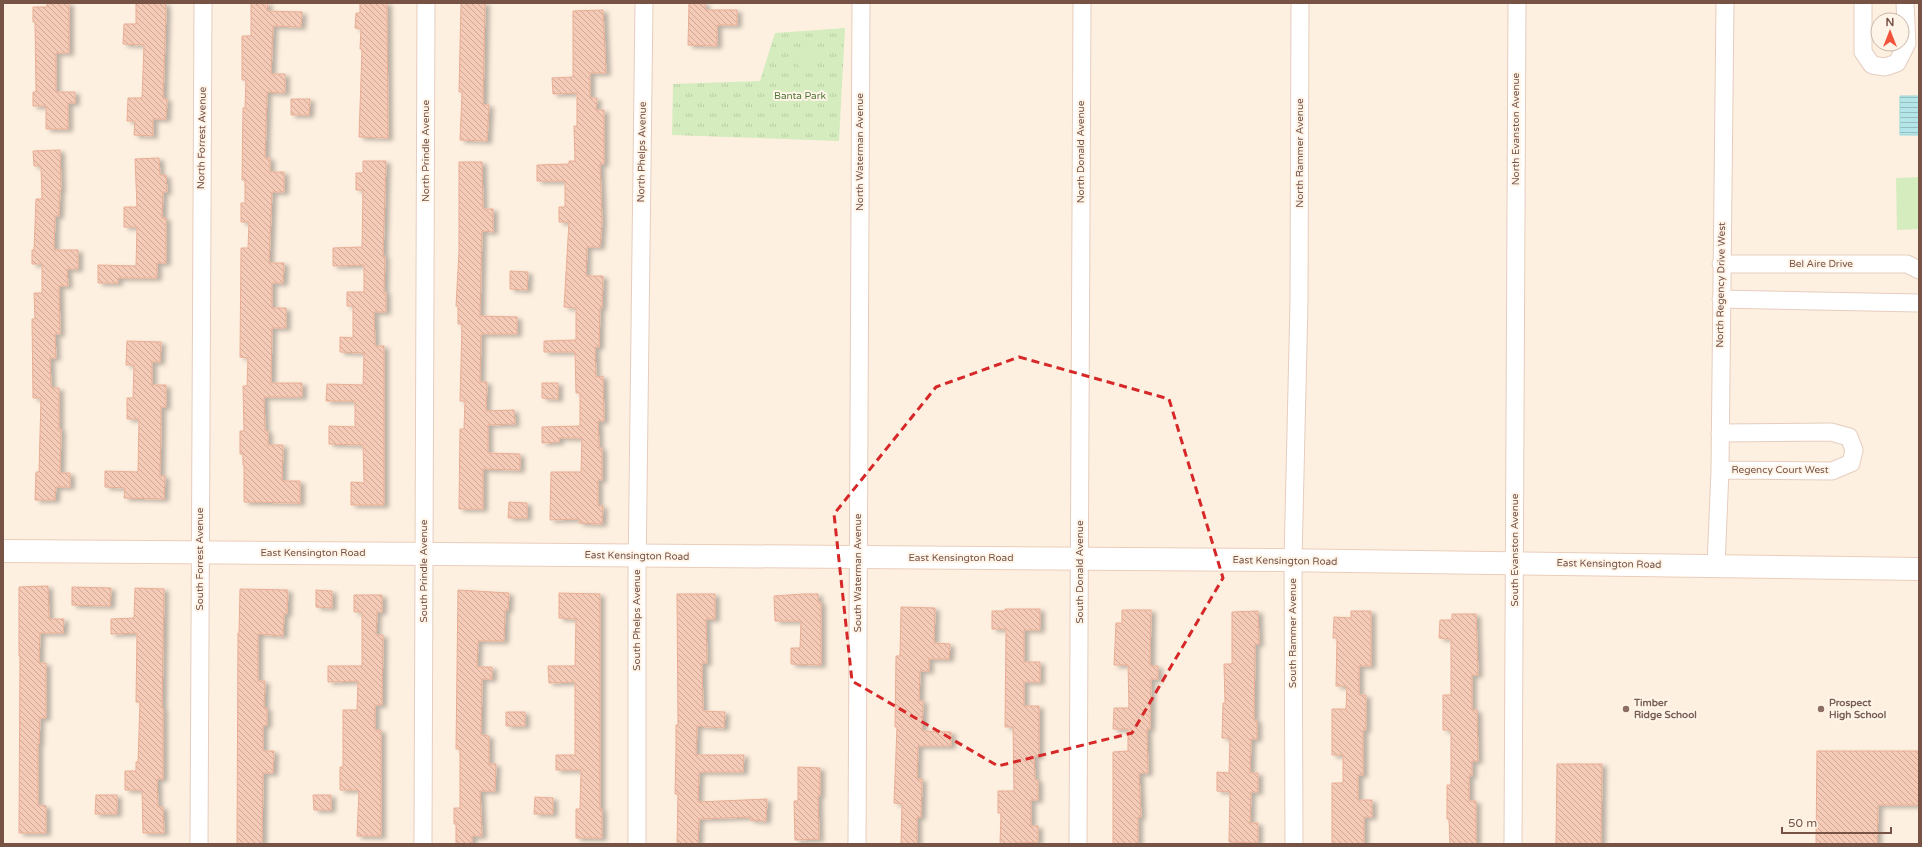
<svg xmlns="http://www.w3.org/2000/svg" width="1922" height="847" font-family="'Varela Round',sans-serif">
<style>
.grass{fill:url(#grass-tufts)}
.pitch{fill:#d5ecbe}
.water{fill:url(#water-rules);stroke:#99d7db}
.building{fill:url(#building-back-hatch);stroke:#e9ae95;filter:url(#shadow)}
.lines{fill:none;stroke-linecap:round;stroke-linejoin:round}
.street-casing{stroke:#e5cdbf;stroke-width:19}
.secondary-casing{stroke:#eacdbb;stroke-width:24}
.street{stroke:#fff;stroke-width:17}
.secondary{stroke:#fff;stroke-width:22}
.marked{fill:none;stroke:#d62828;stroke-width:3;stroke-dasharray:8 5;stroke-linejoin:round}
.education-dot{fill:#8d6e63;stroke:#fff4e8;stroke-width:1.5}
.labels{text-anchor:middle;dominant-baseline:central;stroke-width:4;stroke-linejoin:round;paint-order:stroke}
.park-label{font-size:10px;fill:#52783a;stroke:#fff4e8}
.street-label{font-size:10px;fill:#775346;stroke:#fff4e8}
.education-label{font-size:10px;font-weight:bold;fill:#785e54;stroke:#fff4e8;text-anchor:start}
</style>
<defs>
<pattern id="grass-tufts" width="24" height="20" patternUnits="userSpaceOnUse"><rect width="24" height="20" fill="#d5ecbe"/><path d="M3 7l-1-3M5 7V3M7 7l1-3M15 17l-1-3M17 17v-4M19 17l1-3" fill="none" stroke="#bacca5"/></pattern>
<pattern id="water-rules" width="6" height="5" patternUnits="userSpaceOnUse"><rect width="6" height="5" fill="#b4e6e9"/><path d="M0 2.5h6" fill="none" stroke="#97bdbf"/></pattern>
<pattern id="building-back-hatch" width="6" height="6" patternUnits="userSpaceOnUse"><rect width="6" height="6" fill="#f5cab6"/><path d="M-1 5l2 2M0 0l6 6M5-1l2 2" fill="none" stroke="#cba796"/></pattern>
<filter id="shadow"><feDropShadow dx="4.5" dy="2.5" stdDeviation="2" flood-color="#0004"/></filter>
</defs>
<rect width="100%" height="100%" fill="#fef0e0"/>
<path class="grass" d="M845 28 839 141 672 135 673 84 760 81 775 33Z"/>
<path class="pitch" d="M795 57a12 12 0 1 1 24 0a12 12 0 1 1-24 0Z
M1919 177V229L1897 230 1896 178Z"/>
<path class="water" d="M1900 96H1919V135H1900Z"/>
<path class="building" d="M47 3H69V53H56V92H75V103H68V129H46V106H33V92H36L35 22H33V7H47Z
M136 3H165L166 11 163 99H167L166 119H153V136L134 135 135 121H127L128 98H142L144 45 123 44 124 24H136Z
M251 3H268L267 11 302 12 301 27 273 26 271 74H285V93L267 92 265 158H270V172H284V192H272L269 263H284L283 283H272V308H286V328H272L271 383H302V397H264L265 431H268V445H283L282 481H300V503L244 502V465H243V454H240V431H244L243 386H247L248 358 240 357 241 248H248L249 222H241V203H245V180H242L243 108H245L246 80H242V36H251Z
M360 3H387L388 138 359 137 362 49H360L361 29 355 28 356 13H360Z
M461 3H485L483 105H489L487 141 460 140 462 92H459Z
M689 3H705V10H737V25H717V46L688 45Z
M603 10 606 73H590V98H597L596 110H604V164H600L602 222 600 247H587L586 276H603L602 308H600L599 347H595L596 377 603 376 604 421H598L599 448H602V480H598V506H603L602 524 579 523V519L550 520 551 472H581L582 438H559V442L542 443V427L580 426V393H576L575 352H544V341L576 340V308L564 307 569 222H559V207H565V181H537V165L569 164V161H575L574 126H577V93L553 94 552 78 573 77V11Z
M291 99H310L309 115H291Z
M60 150 61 190H60L59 216H55L54 250H78V269H67L68 286H59L60 334H55L56 358H50L51 388H59V429H61L60 473H70V487H56L55 500H35L36 472H39L41 398H33L32 319H35L34 293H42V264H32V250H34L36 199H42L41 166H34L33 151Z
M159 158 160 175H166L167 192H163L162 218H166V263H157V278H118V283H98V265L136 266 137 227H124V207H137L135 159Z
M363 161H386L383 256H385L384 292H386V312H374L375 346H384V505H351V482L364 483 363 445 329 444V426L355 427V401H326L327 384 363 385 364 353 340 352V337L353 338V306H347V292H364V265L333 266V248L362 247 363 190H356V173H363Z
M459 162H482L483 209H493V232L482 231 480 316 517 317V334H481L480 382H487L486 411 514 410 515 424 488 425V453L520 454V470L483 469V509H459L460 429H464L465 401H460L462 324H458V306H456L459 252Z
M510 271 528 272 527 290 510 289Z
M127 341 161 342 160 362H152V385H166V407H161V425L160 476H165L164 499 124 498 125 488 105 487V471L138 472 139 419H127V398H133L134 365H126Z
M542 383H558V399L542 398Z
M509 502 527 503V518H508Z
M48 586 49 619H64L63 633H40L39 663H46V718H40L39 744H38V805L46 806V833H19L20 656H19V587Z
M72 587 111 588 110 606 72 605Z
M135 588 164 589 162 708H163V779H157L158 807H163L164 833H143L142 790H125V771H136V762H138L140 702H136L137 633 111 634V619L134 618Z
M240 589 288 590 287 614H284L283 636 258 634V681H265L264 708H267V725L263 726V751H274L273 773H263L262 844H237L238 633H239Z
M316 590 332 591V608L316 607Z
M458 590 509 593 508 610H505L504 641H478L477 667H492V679H482L481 735 489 736V764H496L495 791H480L482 836H472V844H456V824H454V808H460V749H456Z
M559 593 600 594V809H602V838H576V809H580L581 770H556V755H575V682L549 683 548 666H575L576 619 559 618Z
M677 594H715V619H706L707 663H702L703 711 725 712 724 728 697 726 696 755H744L743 772H699L698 802 767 799 766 821 750 820V817L699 819 698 844H677L678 794H675L676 750V725H678Z
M803 594H818V602H821V665L791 664V648H800L801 621H775L774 596Z
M354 595H382V612H377L376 635H383L382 705H375V730H381V836H357L359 790H340V767H343V710H357L358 681 328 682V666H362V612H354Z
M901 607 935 608 934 643 950 644 949 659H929V671H920L919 701H923L922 731 951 732V746H918L917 779H922L921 817H917V844H901L902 804 894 803 897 727H895L896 656H900Z
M1005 609H1040V630H1024V662H1040V682H1024V706H1039V756H1034L1035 780H1038V800H1031V826H1038V842L1000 844 1001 813H998V791H1014L1013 727H1005L1006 629H992V611H1005Z
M1122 610H1151L1150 666H1158V679H1151L1150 729H1147L1148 773H1139L1141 817H1138V844H1113V752L1128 751V729H1113L1114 708H1129L1128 665H1114L1116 623H1122Z
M1258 611 1259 644H1255L1254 720H1257V739H1251L1250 773H1258V792H1251L1250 823H1258V843L1229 842 1230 792 1217 791V772L1229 773 1230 738H1222L1223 703H1225L1224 664H1232V612Z
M1351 611H1371V666H1359V695H1366V730H1363V775H1358V800H1372V817H1364V844H1332V783H1343V755H1332V709H1346L1347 686H1336L1337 638H1333L1334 617 1351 618Z
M1452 614H1476L1478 675H1472V710H1477L1478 761H1472V776H1469V801H1476V844H1450L1449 819H1447V785H1451V730H1443V695H1451V639L1439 638 1440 620H1452Z
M506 712H525V726H506Z
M1817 751H1919V805H1878L1877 844H1816Z
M1557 764H1602L1601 844H1556Z
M798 767 820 768V796H818L819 839 795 840 794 801H798Z
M96 795H117V814H95Z
M313 795H331V810H314Z
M535 797 553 798V814H534Z"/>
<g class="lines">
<defs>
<path id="street" d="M1863 3V52L1872 65 1885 67 1897 63 1907 43 1905 3
M1721 264H1907L1919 270
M1721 299 1919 303
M1720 433 1831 432 1849 437 1854 450 1851 463 1832 471 1720 470
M1716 566 1720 470 1725 3
M199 844 203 3
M423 844 426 3
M637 844V576L644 3
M857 844 861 3
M1078 844 1082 3
M1294 844 1293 560 1299 302 1300 3
M1513 844 1517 3"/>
<path id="secondary" d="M3 551 1277 560 1919 569"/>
</defs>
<use href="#street" class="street-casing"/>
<use href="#secondary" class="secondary-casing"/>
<use href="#street" class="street"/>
<use href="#secondary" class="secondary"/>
</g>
<path class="marked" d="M1019 357 1169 399 1223 578 1132 733 998 766 852 681 834 514 936 387Z"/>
<g class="education-dot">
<circle cx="1626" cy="709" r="4"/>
<circle cx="1821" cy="709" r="4"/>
</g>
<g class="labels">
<g class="park-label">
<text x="800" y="96">Banta Park</text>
</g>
<g class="street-label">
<text transform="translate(1516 129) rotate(-90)">North Evanston Avenue</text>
<text transform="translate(202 138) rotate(-89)">North Forrest Avenue</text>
<text transform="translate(426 151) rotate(-90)">North Prindle Avenue</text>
<text transform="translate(642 152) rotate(-89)">North Phelps Avenue</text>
<text transform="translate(860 152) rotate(-90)">North Waterman Avenue</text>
<text transform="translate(1081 152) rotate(-90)">North Donald Avenue</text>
<text transform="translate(1300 153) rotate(-90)">North Rammer Avenue</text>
<text x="1821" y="264">Bel Aire Drive</text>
<text transform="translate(1721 285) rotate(-89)">North Regency Drive West</text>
<text x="1780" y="470">Regency Court West</text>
<text transform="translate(1515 550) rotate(-90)">South Evanston Avenue</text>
<text x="313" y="553">East Kensington Road</text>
<text transform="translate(637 556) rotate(1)">East Kensington Road</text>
<text x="961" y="558">East Kensington Road</text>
<text transform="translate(200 559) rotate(-90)">South Forrest Avenue</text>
<text transform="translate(1285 561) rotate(1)">East Kensington Road</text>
<text transform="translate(1609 564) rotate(1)">East Kensington Road</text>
<text transform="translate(424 571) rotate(-90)">South Prindle Avenue</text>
<text transform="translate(1080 572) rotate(-90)">South Donald Avenue</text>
<text transform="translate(858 573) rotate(-90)">South Waterman Avenue</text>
<text transform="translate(637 620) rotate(-90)">South Phelps Avenue</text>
<text transform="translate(1293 633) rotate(-90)">South Rammer Avenue</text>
</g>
<g class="education-label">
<text x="1634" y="703">Timber<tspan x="1634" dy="12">Ridge School</tspan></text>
<text x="1829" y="703">Prospect<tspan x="1829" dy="12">High School</tspan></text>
</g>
</g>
<rect width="1922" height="847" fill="none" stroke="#775346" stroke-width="8"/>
<g transform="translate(1890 32)"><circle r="19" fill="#fff4e8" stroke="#c9b4a7"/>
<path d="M0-3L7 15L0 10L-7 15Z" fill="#f2543b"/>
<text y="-6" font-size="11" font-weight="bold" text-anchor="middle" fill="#775346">N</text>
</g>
<path d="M1782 827v6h109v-6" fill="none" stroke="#775346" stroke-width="2"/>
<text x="1788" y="827" font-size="12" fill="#775346" stroke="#fff4e8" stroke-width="3" paint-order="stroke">50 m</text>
</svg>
